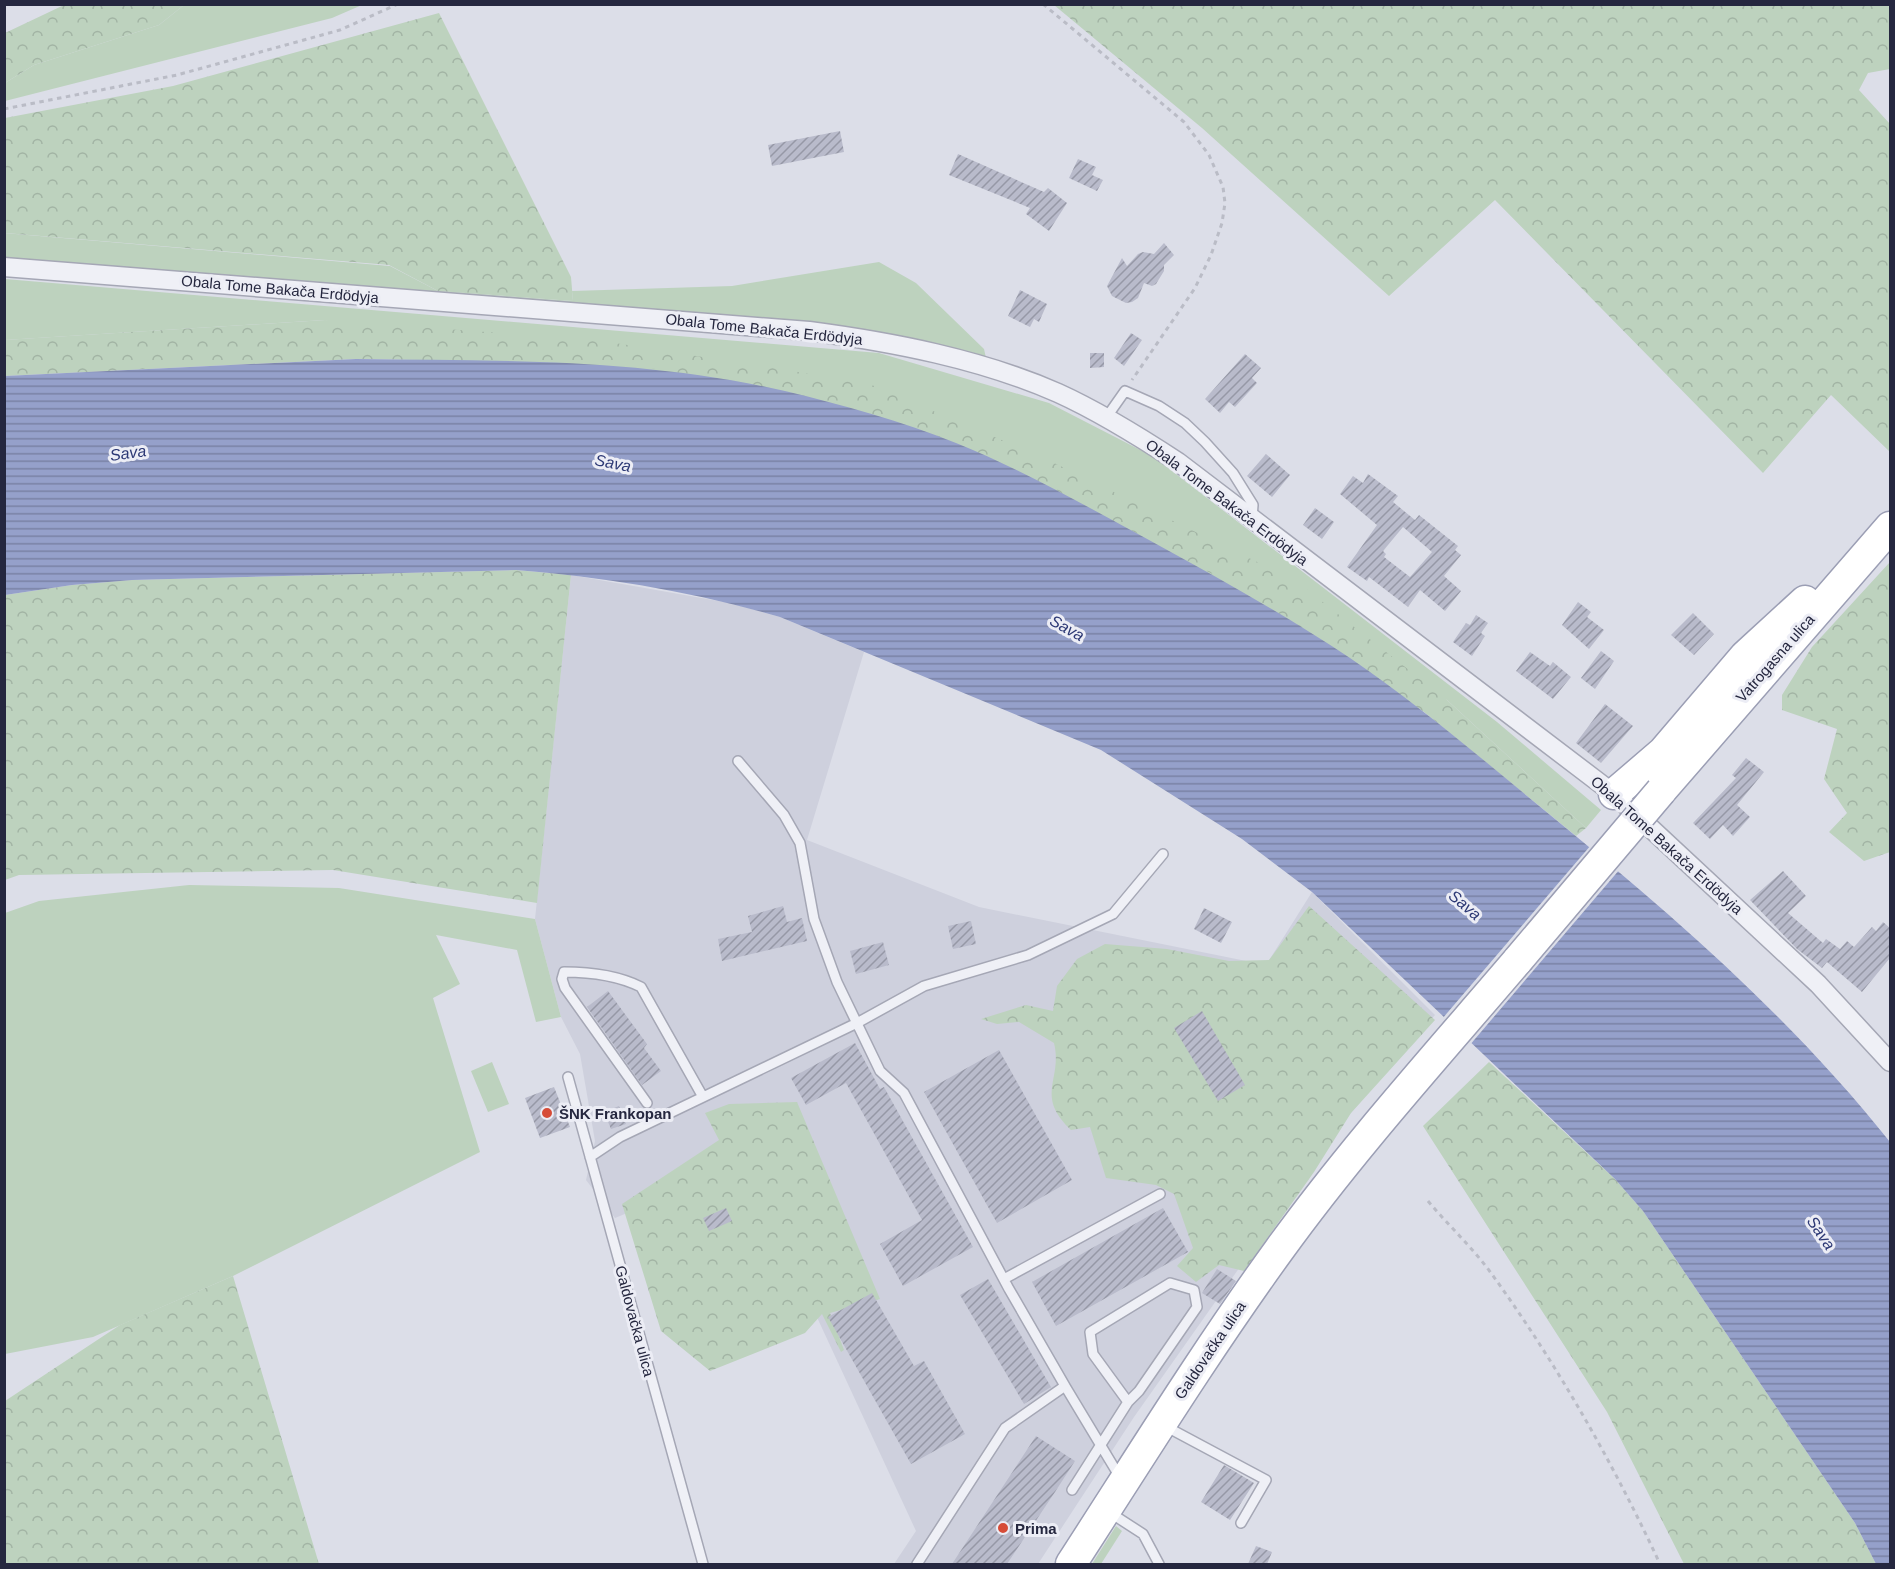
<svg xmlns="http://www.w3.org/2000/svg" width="1895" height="1569" font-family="Helvetica,sans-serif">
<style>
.built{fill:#ced0dd}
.grass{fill:#bdd2be}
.forest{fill:url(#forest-crowns)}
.water{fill:url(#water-rules)}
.pier{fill:#dcdee8}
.building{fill:url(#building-hatch);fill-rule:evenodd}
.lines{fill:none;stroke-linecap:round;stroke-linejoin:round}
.lane-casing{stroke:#a5a7b5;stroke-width:12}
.street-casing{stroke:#a5a7b5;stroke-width:21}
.primary-casing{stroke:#9b9eb4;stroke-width:33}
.path{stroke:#babcc6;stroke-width:3;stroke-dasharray:4.5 4.5;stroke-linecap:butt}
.lane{stroke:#eff0f6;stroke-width:9}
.street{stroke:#eff0f6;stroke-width:18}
.primary{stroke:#fff;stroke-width:30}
.primary-bridge-casing{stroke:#9b9eb4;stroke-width:33;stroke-linecap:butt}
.primary-bridge{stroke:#fff;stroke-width:30}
.poi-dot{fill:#d64c38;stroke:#ecedf5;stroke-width:2}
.labels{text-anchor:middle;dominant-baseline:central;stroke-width:6;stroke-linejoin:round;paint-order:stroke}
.street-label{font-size:15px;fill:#25273f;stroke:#ecedf5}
.poi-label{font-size:15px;font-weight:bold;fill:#25273f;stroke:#ecedf5;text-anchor:start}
.water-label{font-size:16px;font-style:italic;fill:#2d3975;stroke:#ecedf5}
</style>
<defs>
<pattern id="forest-crowns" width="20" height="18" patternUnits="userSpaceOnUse" patternTransform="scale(1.5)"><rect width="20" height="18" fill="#bdd2be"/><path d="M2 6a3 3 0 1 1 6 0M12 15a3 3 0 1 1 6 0" fill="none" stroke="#a2b4a4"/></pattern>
<pattern id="water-rules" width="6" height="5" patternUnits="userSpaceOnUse" patternTransform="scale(1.5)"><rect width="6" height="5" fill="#95a0ca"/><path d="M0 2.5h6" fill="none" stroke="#7982a5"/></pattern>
<pattern id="building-hatch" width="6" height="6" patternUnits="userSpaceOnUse" patternTransform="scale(1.5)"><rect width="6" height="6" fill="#b9bbcb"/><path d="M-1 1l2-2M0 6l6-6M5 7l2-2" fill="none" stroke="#9698a6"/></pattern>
</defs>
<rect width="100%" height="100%" fill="#dcdee8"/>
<path class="built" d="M571 575 730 603 780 617 864 652 807 840 979 907 1266 965 1312 892 1435 1015 1338 1128 1134 1417 1038 1564H894L916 1531 746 1164 615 1218 586 1180 595 1141 580 1054 561 1017 535 919Z"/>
<path class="grass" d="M184 5H362L332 18 5 101V83L34 65 159 25Z
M4 233 390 266 438 291 573 301 572 291 732 286 879 262 916 283 984 349 988 367 873 337 5 263Z
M5 279 879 353 1049 403 1154 457 1497 722 1601 810 1586 828 1447 700 325 320 5 340Z
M189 885 339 888 535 919 561 1017 536 1022 517 950 436 935 460 984 433 998 480 1152 233 1276 93 1337 5 1354V913L39 901Z
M492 1062 509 1104 488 1112 471 1071Z
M1116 1526 1122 1531 1101 1564H1092Z"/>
<path class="forest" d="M64 5V4L184 5 159 25 34 65 5 83V33Z
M1054 5H1890V69L1868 73 1859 90 1890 124V452L1831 395 1763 473 1495 200 1389 296 1202 128Z
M439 13 571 277 573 301 438 291 389 265 5 233V118L173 86Z
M325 320 596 340 867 383 1046 459 1296 581 1447 700 1586 828 1576 836 1424 712 1231 584 1056 490 958 444 898 422 662 369 597 363 356 359 5 376 4 340Z
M1890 562V852L1864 861 1829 832 1847 813 1824 779 1837 729 1782 710V695L1812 647Z
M516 570 571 575 537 903 333 870 19 875 5 880V595L72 585 132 580Z
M1309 906 1435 1020 1351 1113 1314 1172 1244 1271 1219 1265 1196 1282 1177 1266 1193 1248 1174 1194 1156 1185 1106 1178 1090 1127 1071 1130C1034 1095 1063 1080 1054 1043L1019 1022 997 1024 981 1019 1026 1005 1053 1011 1057 986 1077 959 1105 944 1167 949 1229 961 1269 960Z
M1489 1062 1615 1179 1643 1211 1855 1523 1876 1564H1684L1607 1412 1423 1126Z
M797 1102 880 1299 830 1313 844 1350 841 1352 822 1314 805 1333 710 1371 661 1331 622 1204 719 1140 705 1113 729 1104Z
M233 1276 319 1564H5V1401L120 1325Z"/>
<path class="water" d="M356 359C503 361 640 358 785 391 843 405 901 421 956 443 1023 470 1086 506 1149 540 1217 577 1285 615 1350 658 1422 707 1488 764 1555 819 1675 917 1793 1020 1890 1142V1564H1876L1855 1523 1643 1211 1615 1179 1312 892 1242 839 1101 750 780 617C694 592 605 577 516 570L132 580 72 585 5 595V376Z"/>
<path class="pier" d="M1591 845 1620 869 1469 1046 1442 1019Z"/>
<path class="building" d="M840 131 844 152 772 166 768 145Z
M958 154 1044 192 1048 188 1067 203 1049 231 1026 214 1030 208 949 175Z
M1078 159 1096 167 1092 175 1103 180 1097 191 1069 178Z
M1164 243 1174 255 1164 265V271L1156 284 1152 286 1144 283 1138 298 1132 302 1126 303 1112 296 1107 286 1122 258 1127 266 1138 254 1143 252 1154 254Z
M1020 290 1047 304 1039 322 1034 319 1030 327 1008 316Z
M1131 333 1142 340 1124 366 1114 358Z
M1090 353H1104V367L1090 368Z
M1245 354 1261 368 1252 378 1257 383 1235 407 1229 402 1220 413 1205 399Z
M1266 454 1290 475 1272 497 1247 476Z
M1368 474 1398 496 1393 502 1415 520 1419 515 1458 546 1455 550 1461 555 1444 576 1461 591 1445 611 1420 590 1408 607 1369 577 1367 581 1347 567 1377 525 1340 494 1353 476 1363 483ZM1403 527 1432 552 1410 577 1384 557 1386 554 1383 551Z
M1315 508 1334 522 1322 539 1303 525Z
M1578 602 1591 612 1587 617 1604 630 1589 649 1562 625Z
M1693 613 1714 634 1694 655 1671 635Z
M1476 615 1488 623 1481 633 1485 636 1472 656 1453 642 1466 623 1470 625Z
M1601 651 1614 661 1595 689 1581 678Z
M1530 652 1550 666 1553 662 1571 677 1553 699 1516 671Z
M1605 704 1633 726 1601 763 1576 743Z
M1746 758 1764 772 1737 805 1750 817 1733 836 1723 825 1710 839 1693 823 1736 778 1732 775Z
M1783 871 1806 896 1788 913 1823 943 1826 939 1840 949 1847 941 1854 947 1872 927 1876 931 1883 922 1890 928V958L1862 992 1827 962 1822 968 1797 949 1750 900Z
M783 906 787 922 802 918 807 941 722 961 718 939 752 932 748 916Z
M1204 908 1232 922 1221 943 1194 929Z
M971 921 976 944 953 949 948 926Z
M883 942 889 965 856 974 850 951Z
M608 991 647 1044 644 1048 661 1071 642 1085 587 1007Z
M1202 1011 1245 1085 1218 1101 1174 1028Z
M855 1043 880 1089 884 1087 973 1247 903 1286 880 1244 922 1220 846 1083 806 1105 791 1078Z
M999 1050 1072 1180 997 1223 924 1092Z
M554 1087 570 1127 540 1138 525 1098Z
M619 1106 626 1124 611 1129 604 1112Z
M726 1208 732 1221 709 1231 703 1218Z
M1163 1208 1188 1252 1056 1326 1032 1282Z
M1217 1269 1236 1281 1220 1304 1202 1293Z
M988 1279 1051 1387 1024 1404 960 1295Z
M872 1293 914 1366 924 1361 965 1434 911 1464 828 1317Z
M1036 1436 1075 1461 1055 1492 1007 1564H952Z
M1224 1465 1254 1483 1230 1520 1201 1502Z
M1256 1546 1272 1552 1267 1564H1248Z"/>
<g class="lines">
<defs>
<path id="lane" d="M1106 418 1125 391 1159 406 1185 423 1205 442 1233 473 1253 505 1252 518
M738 761 784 815 800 843 814 919 837 982 880 1071 904 1093 1009 1289 1065 1386 1005 1428 917 1564
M568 1077 703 1564
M647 1103 565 988 562 979 564 972C590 972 617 975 641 987L703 1097
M590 1157 620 1137 857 1023 924 986 1028 955 1113 914 1163 854
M1004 1279 1160 1194
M1065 1386 1121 1479
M1163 1425 1266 1480 1241 1523
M1072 1490 1128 1402 1139 1391 1197 1307 1194 1290 1170 1283 1090 1332 1093 1354 1128 1402
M1109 1512 1143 1534 1159 1564"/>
<path id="street" d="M4 267 809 331C892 342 981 359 1058 393 1100 412 1140 437 1178 462L1614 794 1818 984 1890 1062"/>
<path id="primary" d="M1661 791 1890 527
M1614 794 1663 752 1745 656 1805 601
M1071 1564C1139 1459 1205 1352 1279 1250 1352 1149 1437 1055 1518 960"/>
</defs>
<use href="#lane" class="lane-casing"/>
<use href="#street" class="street-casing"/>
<use href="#primary" class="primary-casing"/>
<path class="path" d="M1043 4 1184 122 1209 155 1223 187 1225 203 1222 223 1211 255 1195 288 1132 380
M4 109 177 75 340 30 398 4
M1428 1201C1448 1225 1472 1247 1491 1273 1557 1364 1613 1463 1660 1564"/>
<use href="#lane" class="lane"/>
<use href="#street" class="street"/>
<use href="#primary" class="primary"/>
<defs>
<path id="primary-bridge" d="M1518 960 1661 791"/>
</defs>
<use href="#primary-bridge" class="primary-bridge-casing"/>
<use href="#primary-bridge" class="primary-bridge"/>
</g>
<g class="poi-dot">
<circle cx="547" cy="1113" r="6"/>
<circle cx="1003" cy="1528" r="6"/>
</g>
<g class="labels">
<g class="street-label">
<text transform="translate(280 289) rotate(5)">Obala Tome Bakača Erdödyja</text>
<text transform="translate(764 329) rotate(6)">Obala Tome Bakača Erdödyja</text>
<text transform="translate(1227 502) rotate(37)">Obala Tome Bakača Erdödyja</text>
<text transform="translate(1775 658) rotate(-49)">Vatrogasna ulica</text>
<text transform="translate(1667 845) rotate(42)">Obala Tome Bakača Erdödyja</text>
<text transform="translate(635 1321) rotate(75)">Galdovačka ulica</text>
<text transform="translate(1210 1350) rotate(-56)">Galdovačka ulica</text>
</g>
<g class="poi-label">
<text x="559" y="1113">ŠNK Frankopan</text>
<text x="1015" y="1528">Prima</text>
</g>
<g class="water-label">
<text transform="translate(128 453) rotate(-8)">Sava</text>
<text transform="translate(613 463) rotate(11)">Sava</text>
<text transform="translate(1067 628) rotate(29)">Sava</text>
<text transform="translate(1465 905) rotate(40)">Sava</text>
<text transform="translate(1821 1233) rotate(56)">Sava</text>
</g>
</g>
<rect width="1895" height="1569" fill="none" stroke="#25273f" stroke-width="12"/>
</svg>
